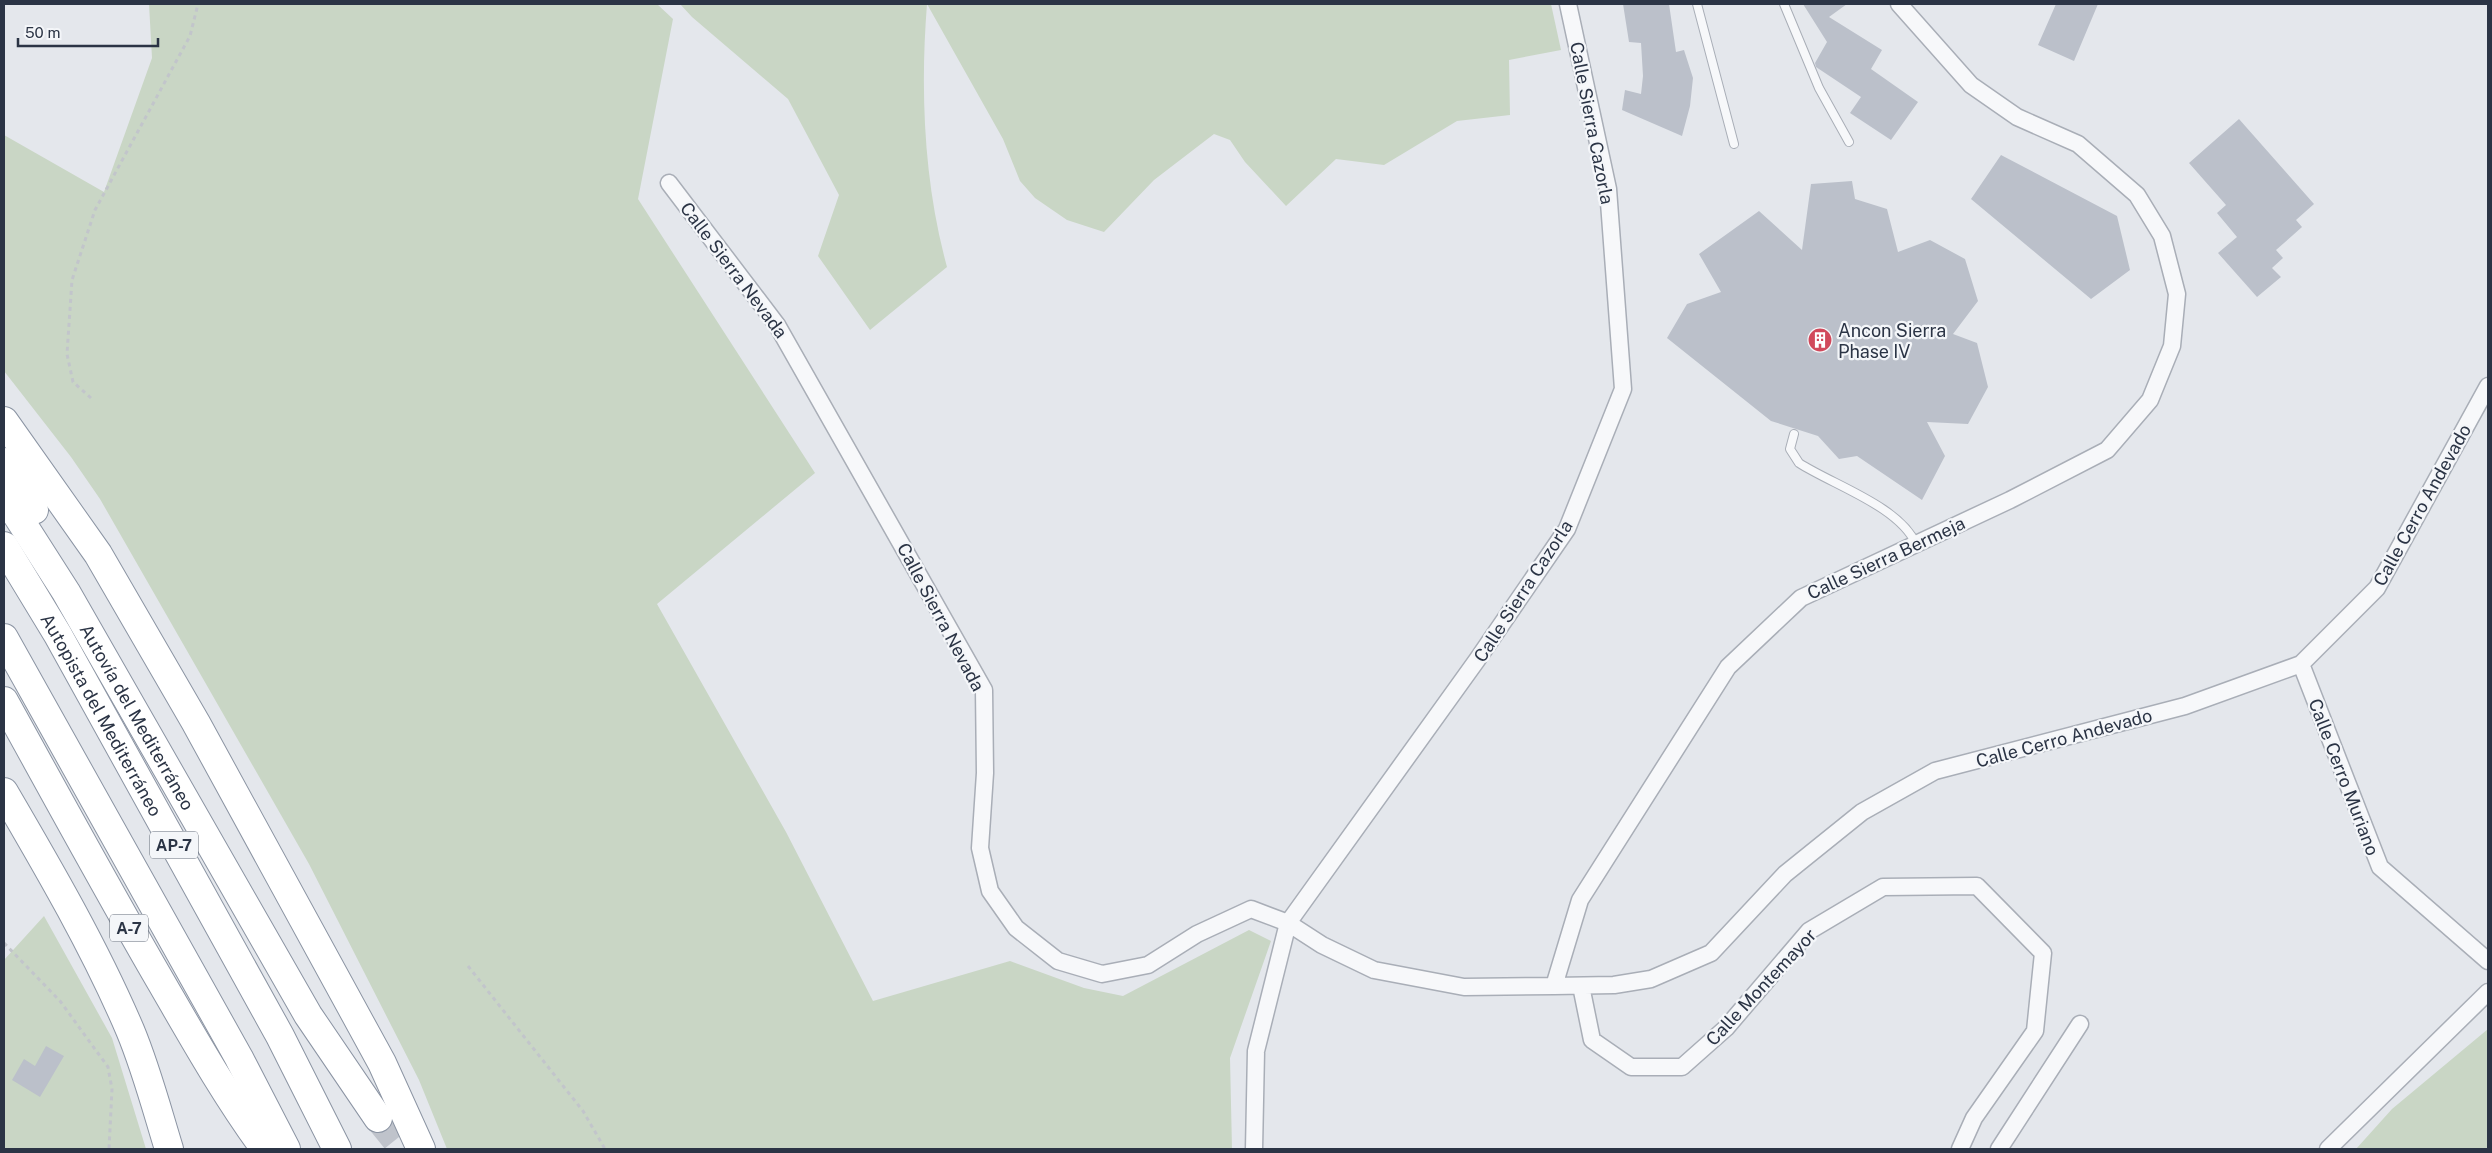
<svg xmlns="http://www.w3.org/2000/svg" width="2492" height="1153" font-family="'Public Sans',sans-serif">
<style>
.green{fill:#c9d6c5}
.building{fill:#bbc0ca}
.lines{fill:none;stroke-linecap:round;stroke-linejoin:round}
.highway-tunnel{stroke:#bfc3cb;stroke-width:28;stroke-dasharray:28 14;stroke-linecap:butt}
.lane-casing{stroke:#a9aeb7;stroke-width:10}
.street-casing{stroke:#a9aeb7;stroke-width:19}
.highway-casing{stroke:#8b94a3;stroke-width:30}
.path{stroke:#c2c5cb;stroke-width:3;stroke-dasharray:4 4;stroke-linecap:butt}
.lane{stroke:#f7f8fa;stroke-width:8}
.street{stroke:#f7f8fa;stroke-width:16}
.highway{stroke:#fff;stroke-width:28}
.labels{text-anchor:middle;dominant-baseline:central;stroke-width:4.5;stroke-linejoin:round;paint-order:stroke}
.shield{fill:#f4f6f9;stroke:#676e7b;stroke-width:1}
.shield-label{font-size:16px;font-weight:bold;fill:#2b3445}
.street-label{font-size:18px;fill:#2b3445;stroke:#f4f6f9}
.poi-label{font-size:18px;fill:#2b3445;stroke:#f4f6f9;text-anchor:start}
</style>
<rect width="100%" height="100%" fill="#e4e7ec"/>
<path class="green" d="M149 4H657L673 19 638 199 815 473 657 604 786 832 873 1001 1010 961 1084 988 1123 996 1249 930 1271 941 1230 1058 1232 1149H447L419 1080 309 864 198 670 100 499 71 457 4 371V135L104 192 152 58Z
M680 4H1551L1561 50 1509 60 1510 115 1457 121 1384 165 1336 159 1286 206 1245 162 1230 140 1214 134 1154 180 1104 232 1067 220 1035 198 1020 181 1003 139 927 4C920 92 924 183 947 267L870 330 818 256 839 195 788 99 692 17Z
M44 916 112 1038 146 1149H4V960Z
M2488 1029V1149H2356L2392 1109Z"/>
<path class="building" d="M1623 4H1669L1676 52 1684 50 1693 78 1690 106 1682 136 1622 110 1625 90 1641 94 1643 76 1641 43 1629 42Z
M1803 4H1847L1829 17 1882 50 1871 69 1918 102 1891 140 1850 113 1861 97 1816 67 1815 63 1827 42Z
M2056 4H2098L2074 61 2038 45Z
M2239 119 2314 204 2296 220 2302 227 2276 250 2283 258 2272 268 2281 277 2257 297 2218 253 2237 237 2217 213 2226 205 2189 163Z
M2001 155 2117 216 2130 270 2091 299 1971 199Z
M1852 181 1855 199 1887 209 1898 252 1930 240 1965 259 1978 301 1953 334 1977 343 1988 387 1968 424 1927 422 1945 456 1922 500 1857 456 1839 459 1818 436 1771 421 1667 338 1687 304 1721 292 1699 254 1759 211 1802 250 1811 184Z
M46 1046 64 1056 40 1097 12 1080 24 1059 35 1066Z"/>
<g class="lines">
<path class="highway-tunnel" d="M378 1118 403 1149"/>
<defs>
<path id="lane" d="M1697 4 1734 144
M1784 4 1819 88 1849 142
M1794 434 1790 449 1799 463C1833 485 1899 506 1916 544"/>
<path id="street" d="M669 183 777 325 984 690 985 773 980 848 990 891 1016 928 1058 961 1102 974 1148 965 1197 934 1251 909 1288 923 1322 945 1374 970 1464 987 1554 986 1580 900 1728 667 1801 598 2010 500 2107 450 2150 400 2172 346 2177 294 2162 236 2137 195 2078 144 2017 117 1971 85 1899 4
M2301 664 2380 867 2488 961
M1554 986 1614 985 1651 979 1711 953 1785 874 1862 812 1935 771 2185 706 2301 664 2377 588 2488 386
M1581 986 1592 1040 1631 1067H1682L1726 1028 1809 931 1883 887 1977 886 2043 953 2035 1031 1974 1118 1960 1149
M1254 1149 1256 1051 1288 923 1477 660 1567 529 1623 389 1608 189 1568 4
M1999 1149 2080 1024
M2328 1149 2488 992"/>
<g id="highway">
<path d="M4 421 98 554 196 723 382 1063 421 1149"/>
<path d="M4 462 34 510"/>
<path id="s1" d="M4 495 66 592 308 1015 378 1118"/>
<path id="s2" d="M4 546 58 635 280 1036 337 1149"/>
<path d="M4 638 239 1058 286 1149"/>
<path d="M4 701C56 795 107 889 161 982 194 1039 226 1096 265 1149"/>
<path d="M4 792C49 869 95 948 130 1030 146 1068 157 1110 169 1149"/>
</g>
</defs>
<use href="#lane" class="lane-casing"/>
<use href="#street" class="street-casing"/>
<use href="#highway" class="highway-casing"/>
<path class="path" d="M91 398 73 382 67 354 72 280 95 210 190 36 198 4
M4 943 60 1001 108 1067 112 1089 109 1149
M468 966 583 1111 605 1149"/>
<use href="#lane" class="lane"/>
<use href="#street" class="street"/>
<use href="#highway" class="highway"/>
</g>
<defs>
<symbol id="building-disc" viewBox="-11 -11 22 22"><circle r="9.5" fill="#d1495b" stroke="#f4f6f9"/><path d="M-4-6H4V6H1V3H-1V6H-4ZM-2.5-4.3h1.7v1.8h-1.7ZM.8-4.3h1.7v1.8H.8ZM-2.5-1h1.7V.8h-1.7ZM.8-1h1.7V.8H.8Z" fill="#fff"/></symbol>
</defs>
<g fill-rule="evenodd">
<use href="#building-disc" x="1806" y="326" width="28" height="28"/>
</g>
<g class="labels">
<g class="shield">
<rect x="150" y="831.5" width="48" height="27" rx="4"/>
<rect x="110" y="914.5" width="38" height="27" rx="4"/>
</g>
<g class="shield-label">
<text x="174" y="845">AP-7</text>
<text x="129" y="928">A-7</text>
</g>
<g class="street-label">
<text transform="translate(1592 123) rotate(79)">Calle Sierra Cazorla</text>
<text transform="translate(734 270) rotate(53)">Calle Sierra Nevada</text>
<text transform="translate(2422 505) rotate(-61)">Calle Cerro Andevado</text>
<text transform="translate(1886 558) rotate(-25)">Calle Sierra Bermeja</text>
<text transform="translate(1523 591) rotate(-57)">Calle Sierra Cazorla</text>
<text transform="translate(941 617) rotate(62)">Calle Sierra Nevada</text>
<text stroke="none"><textPath href="#s2" startOffset="195">Autopista del Mediterráneo</textPath></text>
<text stroke="none"><textPath href="#s1" startOffset="259">Autovía del Mediterráneo</textPath></text>
<text transform="translate(2064 738) rotate(-15)">Calle Cerro Andevado</text>
<text transform="translate(2344 777) rotate(69)">Calle Cerro Muriano</text>
<text transform="translate(1761 987) rotate(-47)">Calle Montemayor</text>
</g>
<g class="poi-label">
<text x="1838" y="330">Ancon Sierra<tspan x="1838" dy="21">Phase IV</tspan></text>
</g>
</g>
<rect width="2492" height="1153" fill="none" stroke="#2b3445" stroke-width="10"/>
<path d="M18 38v8h140v-8" fill="none" stroke="#2b3445" stroke-width="2.5"/>
<text x="25" y="38" font-size="15" fill="#2b3445" stroke="#f4f6f9" stroke-width="4" paint-order="stroke">50 m</text>
</svg>
